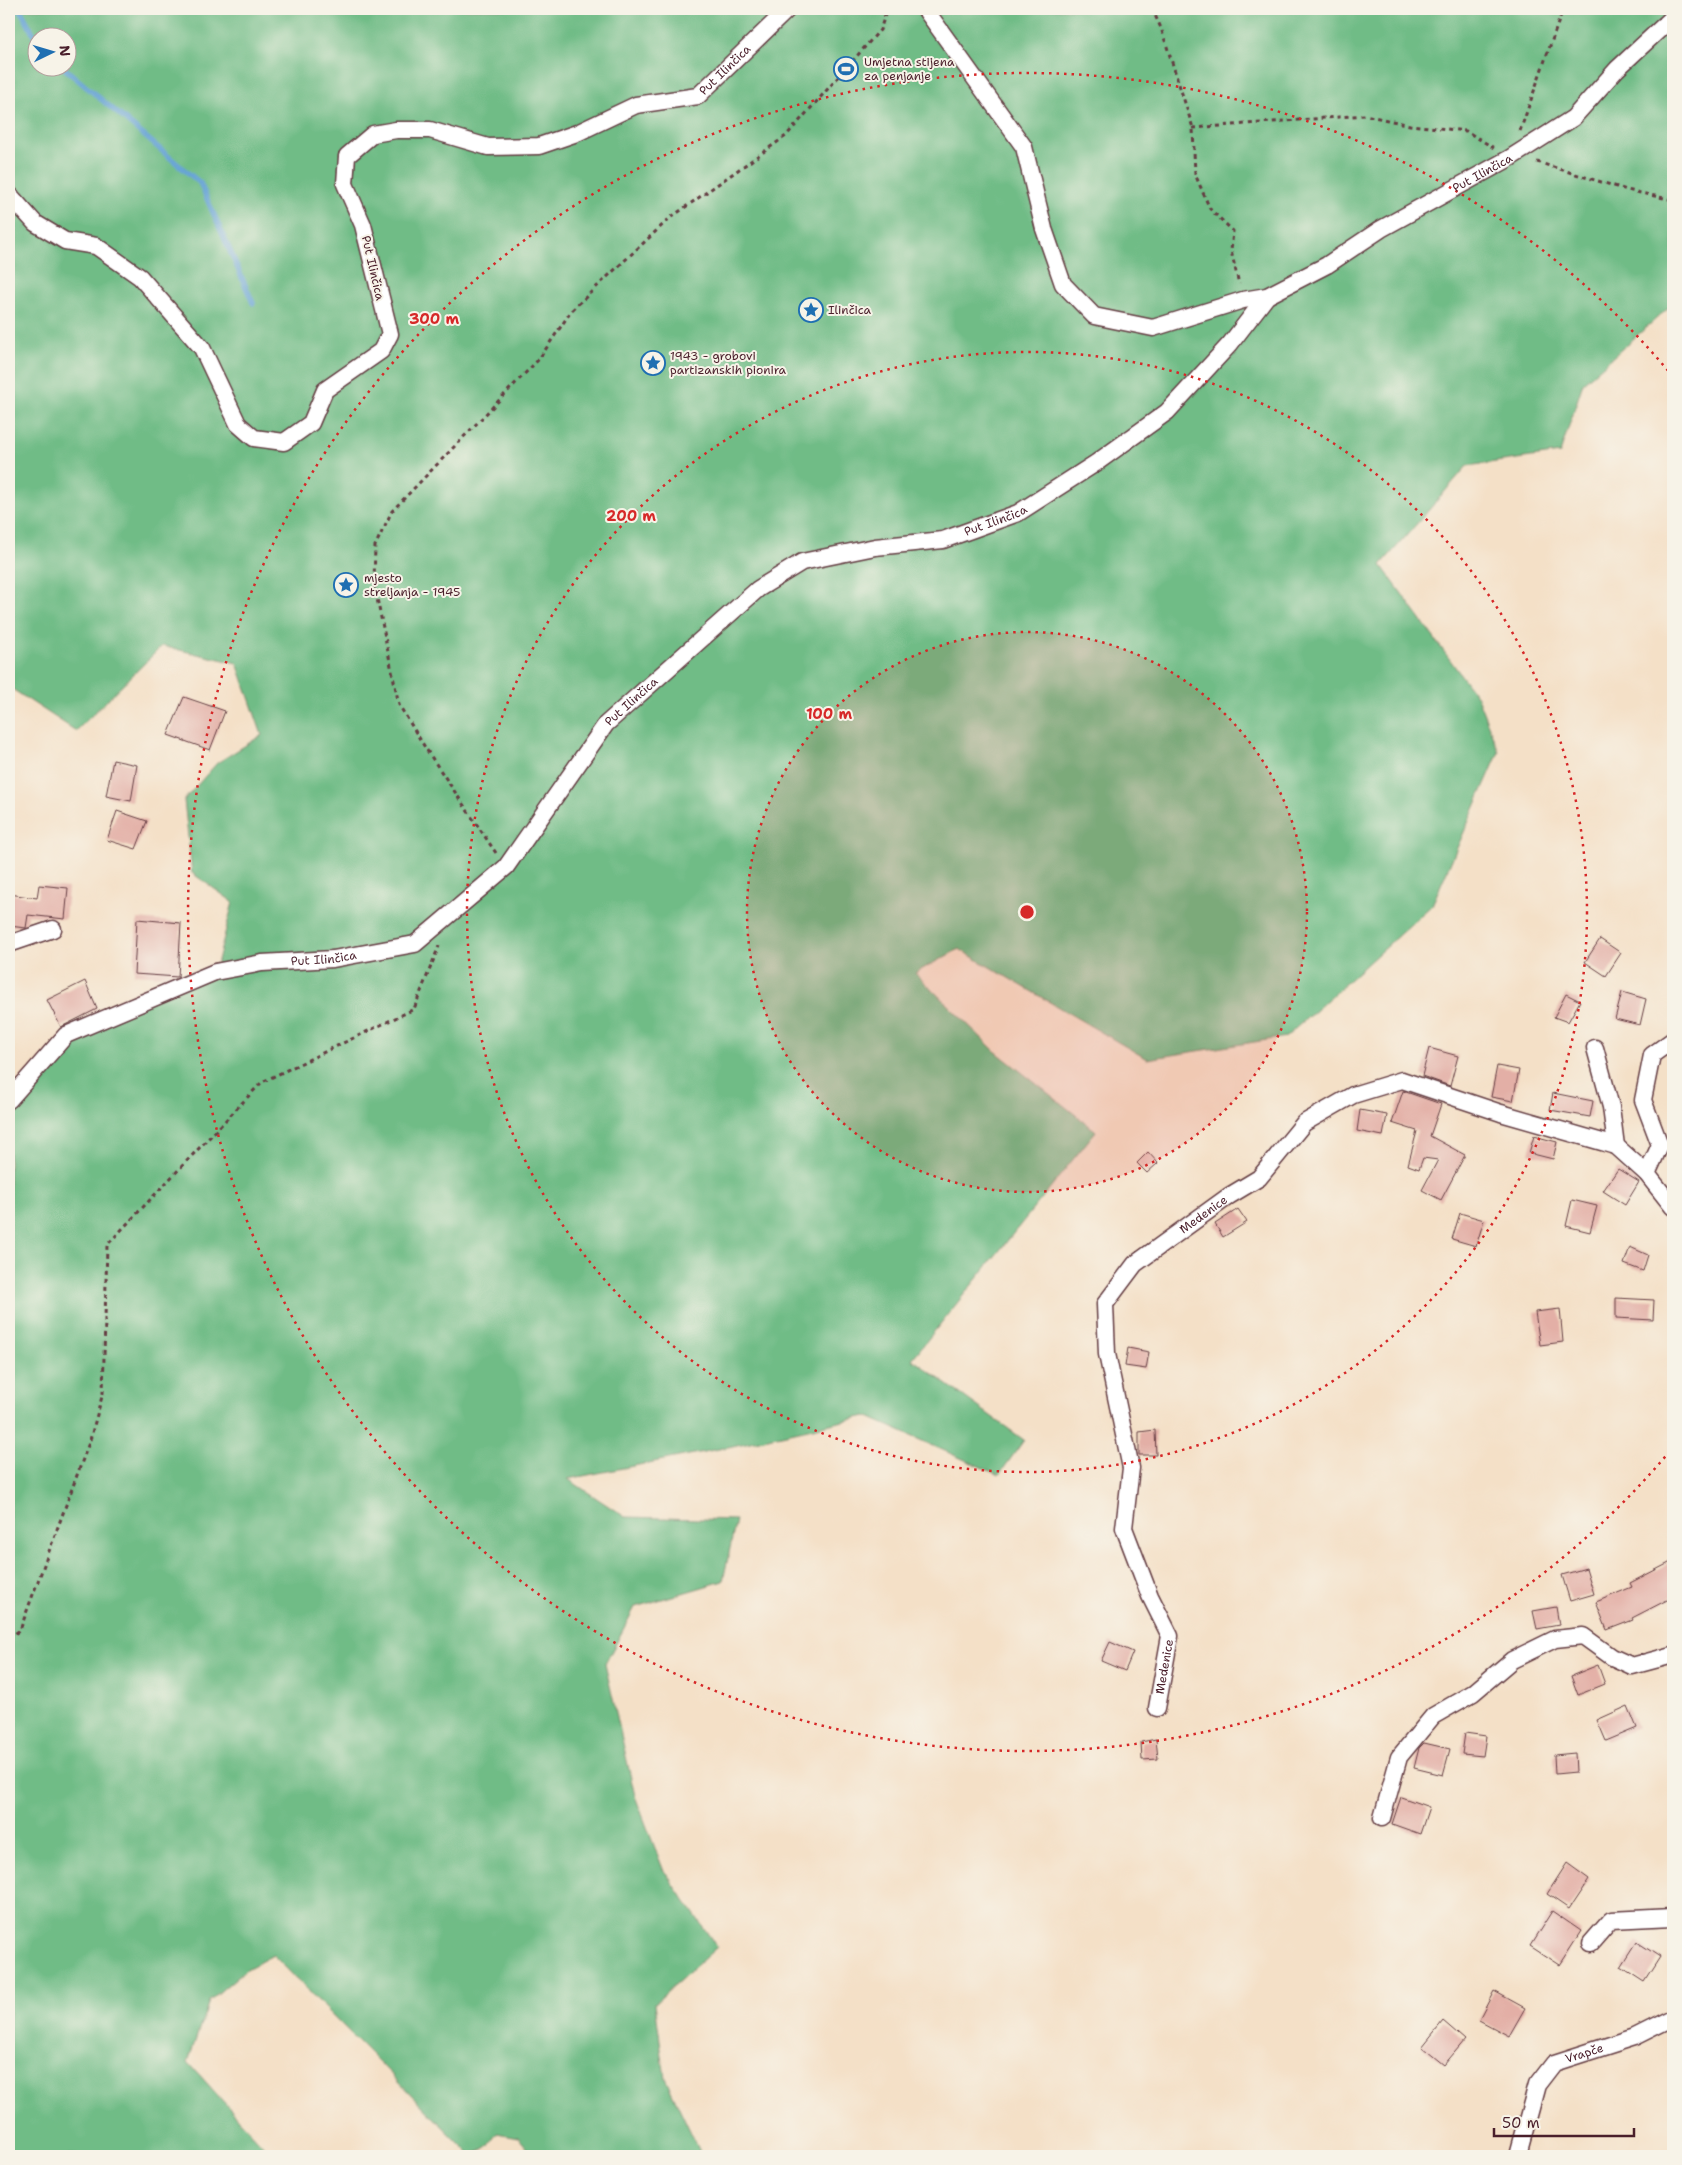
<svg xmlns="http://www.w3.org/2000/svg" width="1682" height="2165" font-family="'Shantell Sans',sans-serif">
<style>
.forest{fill:#70bc86;stroke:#5d6e58;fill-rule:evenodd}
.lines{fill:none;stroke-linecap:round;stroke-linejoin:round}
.stream{stroke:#62a1d4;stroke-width:5.5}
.building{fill:#e3afa6}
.street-casing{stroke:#643c42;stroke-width:19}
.path{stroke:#643c42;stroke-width:3;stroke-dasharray:4 4;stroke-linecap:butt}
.street{stroke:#fff;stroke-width:16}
.ring{fill:none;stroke:#d62828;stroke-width:2.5;stroke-dasharray:2.5 5}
.labels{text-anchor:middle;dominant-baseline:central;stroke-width:4;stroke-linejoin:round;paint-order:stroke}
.poi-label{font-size:12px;fill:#4a1f2b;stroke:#f7f3e8;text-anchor:start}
.street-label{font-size:12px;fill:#4a1f2b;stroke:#f7f3e8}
.centre{fill:#d62828;stroke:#f7f3e8;stroke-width:2.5}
.ring-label{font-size:15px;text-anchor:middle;font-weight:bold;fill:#d62828;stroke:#f7f3e8;stroke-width:4;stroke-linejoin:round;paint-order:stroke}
</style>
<rect width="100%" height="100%" fill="#f7f3e8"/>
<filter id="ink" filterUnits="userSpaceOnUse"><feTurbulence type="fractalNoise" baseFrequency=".02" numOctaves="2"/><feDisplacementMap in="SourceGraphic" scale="10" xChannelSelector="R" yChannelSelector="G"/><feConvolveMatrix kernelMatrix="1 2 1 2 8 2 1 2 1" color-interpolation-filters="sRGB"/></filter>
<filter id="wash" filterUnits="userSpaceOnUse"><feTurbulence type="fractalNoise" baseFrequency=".0096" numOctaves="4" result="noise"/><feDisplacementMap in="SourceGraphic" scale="20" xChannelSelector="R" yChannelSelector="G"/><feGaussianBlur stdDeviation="1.12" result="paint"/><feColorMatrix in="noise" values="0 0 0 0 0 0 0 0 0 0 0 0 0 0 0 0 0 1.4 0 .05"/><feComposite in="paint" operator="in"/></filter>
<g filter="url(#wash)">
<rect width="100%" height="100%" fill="#f4e0c7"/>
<path class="forest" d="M9 9H1673V304L1583 383 1560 453 1467 466 1381 565 1477 697 1499 752 1432 905 1286 1037 1147 1059 959 949 915 973 995 1051 1096 1131 912 1359 1024 1440 999 1475 866 1416 719 1449 568 1479 625 1517 736 1520 723 1581 635 1607 605 1664 635 1796 663 1869 717 1947 655 2003 665 2078 702 2156H654L650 2154 647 2156H534L518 2137 497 2133 488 2146 472 2156 273 1955 245 1970 209 2001 188 2062 272 2156H9V1117L24 1102 66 1035 215 972 233 902 192 873 184 800 217 763 262 735 237 663 162 646 76 731 9 687ZM38 38H68V68H38Z"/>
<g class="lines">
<path class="stream" d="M20 9 38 42
M64 68 200 183 253 303"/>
</g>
<g id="blocks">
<path class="building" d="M184 697 225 711 210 750 168 735Z
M113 760 137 765 131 801 106 796Z
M117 811 147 821 136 849 107 840Z
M39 885 68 888 65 919 28 915 26 928 9 926V894L37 898Z
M137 919 181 923 178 977 134 974Z
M1600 939 1621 953 1606 976 1585 962Z
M85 981 97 1009 61 1027 47 1000Z
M1622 992 1646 999 1640 1025 1615 1019Z
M1566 994 1580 1001 1568 1022 1554 1017Z
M1429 1048 1458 1056 1450 1086 1422 1076Z
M1497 1066 1519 1070 1513 1101 1491 1097Z
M1403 1091 1441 1104 1430 1136 1465 1155 1441 1200 1422 1190 1438 1160 1423 1158 1419 1169 1408 1165 1417 1131 1392 1123Z
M1553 1093 1593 1101 1590 1117 1550 1110Z
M1360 1110 1387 1115 1383 1136 1357 1131Z
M1534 1136 1557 1142 1553 1159 1529 1153Z
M1148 1152 1158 1163 1147 1173 1137 1163Z
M1618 1169 1639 1182 1625 1205 1603 1191Z
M1572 1200 1597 1206 1590 1232 1566 1226Z
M1238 1209 1247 1222 1223 1237 1215 1224Z
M1460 1213 1484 1220 1476 1246 1452 1239Z
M1630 1247 1648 1255 1643 1271 1624 1264Z
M1616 1298 1654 1300 1653 1320 1616 1318Z
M1560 1309 1563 1342 1540 1345 1535 1312Z
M1128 1348 1149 1352 1146 1369 1125 1366Z
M1155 1430 1156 1455H1139V1432Z
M1673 1561V1597L1632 1618 1633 1620 1607 1630 1596 1602 1632 1587 1630 1583Z
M1586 1568 1594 1594 1570 1601 1562 1575Z
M1556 1607 1559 1625 1537 1629 1533 1611Z
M1110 1642 1133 1652 1125 1671 1101 1661Z
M1598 1665 1605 1684 1578 1695 1571 1676Z
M1628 1706 1637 1728 1606 1741 1597 1720Z
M1465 1733 1486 1736 1483 1756 1462 1754Z
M1156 1739 1158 1759 1142 1760 1141 1742Z
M1424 1743 1450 1749 1443 1775 1414 1768 1419 1748Z
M1575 1753 1576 1772 1555 1774 1554 1755Z
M1401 1797 1429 1807 1420 1834 1392 1824Z
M1567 1863 1589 1879 1569 1909 1547 1894Z
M1552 1911 1581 1931 1559 1965 1530 1946Z
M1637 1942 1660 1957 1644 1982 1621 1967Z
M1494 1991 1525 2008 1509 2036 1479 2020Z
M1443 2021 1465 2040 1444 2065 1422 2047Z"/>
</g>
</g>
<g filter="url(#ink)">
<use href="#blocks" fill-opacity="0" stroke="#643c42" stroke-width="1"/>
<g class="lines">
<defs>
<g id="street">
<path id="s1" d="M925 9 1024 147 1044 229 1063 284 1094 316 1153 328 1243 300 1267 296 1327 265 1381 229 1510 158 1573 118 1617 69 1673 17"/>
<path id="s2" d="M9 194 35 223 65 241 96 246 140 277 202 348 238 424 254 438 284 442 311 423 325 390 381 351 390 334 363 225 345 184 347 156 373 134 396 130H430L488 147 539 146 577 133 636 105 698 96 788 9"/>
<path d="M9 944 53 929"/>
<path d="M1595 1048 1611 1107 1616 1146"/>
<path id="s3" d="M9 1100 66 1035 215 972 262 963 333 959 415 944 506 867 606 724 758 589 802 562 875 547 943 540 1018 513 1096 463 1167 412 1230 344 1267 296"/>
<path d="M1647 1174 1660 1145 1643 1100 1652 1055 1673 1040"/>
<path id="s4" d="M1157 1708 1170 1636 1150 1596 1124 1528 1131 1468 1107 1354 1105 1304 1135 1264 1229 1196 1259 1178 1304 1123 1353 1095 1402 1080 1501 1113 1616 1146 1647 1174 1673 1207"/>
<path d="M1382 1818 1399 1757 1433 1716 1473 1693 1512 1660 1555 1639 1583 1636 1612 1657 1632 1666 1673 1655"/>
<path d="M1591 1943 1611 1920 1673 1917"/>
<path id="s5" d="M1519 2151 1537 2085 1554 2063 1635 2037 1673 2018"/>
</g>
</defs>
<use href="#street" class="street-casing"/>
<path class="path" d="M1152 9 1161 28 1193 128 1195 174 1210 209 1233 231 1231 251 1239 284
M1193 128 1365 115 1410 125 1466 131 1494 148
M1520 131 1563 9
M1537 162 1627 190 1673 200
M496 853 426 749 399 705 374 584 375 546 392 511 539 359 572 310 670 218 786 136 880 30 887 9
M9 1638 20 1630 28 1608 90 1440 103 1393 107 1245 262 1082 414 1009 439 946"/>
<use href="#street" class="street"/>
</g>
</g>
<circle cx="1027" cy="912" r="280" fill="#d62828" fill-opacity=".12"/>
<g class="ring">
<circle cx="1027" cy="912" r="280"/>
<circle cx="1027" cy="912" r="560"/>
<path d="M1670 1451A839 839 0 1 1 1670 373"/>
</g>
<defs>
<symbol id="stadium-ring" viewBox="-11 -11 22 22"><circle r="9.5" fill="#f7f3e8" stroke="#1f6fb2" stroke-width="1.5"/><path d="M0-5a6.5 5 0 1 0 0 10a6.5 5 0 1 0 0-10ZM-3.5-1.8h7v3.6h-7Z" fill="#1f6fb2"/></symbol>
<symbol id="sight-ring" viewBox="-11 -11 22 22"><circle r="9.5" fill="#f7f3e8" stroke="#1f6fb2" stroke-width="1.5"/><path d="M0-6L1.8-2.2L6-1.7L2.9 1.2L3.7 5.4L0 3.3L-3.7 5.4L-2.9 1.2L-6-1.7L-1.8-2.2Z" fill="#1f6fb2"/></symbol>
</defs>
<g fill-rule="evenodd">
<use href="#stadium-ring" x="832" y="55" width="28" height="28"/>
<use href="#sight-ring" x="797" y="296" width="28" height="28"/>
<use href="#sight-ring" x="639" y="349" width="28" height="28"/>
<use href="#sight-ring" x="332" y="571" width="28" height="28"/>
</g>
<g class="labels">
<g class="poi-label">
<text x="864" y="62">Umjetna stijena<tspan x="864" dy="14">za penjanje</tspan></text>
<text x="828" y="310">Ilinčica</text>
<text x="670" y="356">1943 - grobovi<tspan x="670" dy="14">partizanskih pionira</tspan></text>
<text x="364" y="578">mjesto<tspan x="364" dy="14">streljanja - 1945</tspan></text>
</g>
<g class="street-label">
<text stroke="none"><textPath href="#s2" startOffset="1139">Put Ilinčica</textPath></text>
<text stroke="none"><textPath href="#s1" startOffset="784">Put Ilinčica</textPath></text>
<text transform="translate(373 268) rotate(77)">Put Ilinčica</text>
<text stroke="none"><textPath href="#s3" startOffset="1198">Put Ilinčica</textPath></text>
<text stroke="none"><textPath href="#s3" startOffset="778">Put Ilinčica</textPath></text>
<text stroke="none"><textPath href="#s3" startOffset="358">Put Ilinčica</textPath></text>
<text stroke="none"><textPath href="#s4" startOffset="552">Medenice</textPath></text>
<text stroke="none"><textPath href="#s4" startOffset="42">Medenice</textPath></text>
<text stroke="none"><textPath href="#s5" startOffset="128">Vrapče</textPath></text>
</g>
</g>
<circle cx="1027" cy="912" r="8" class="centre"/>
<g class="ring-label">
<text x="434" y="324">300 m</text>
<text x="631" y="521">200 m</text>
<text x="829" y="719">100 m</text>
</g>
<rect width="1682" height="2165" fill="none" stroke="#f7f3e8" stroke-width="30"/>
<g transform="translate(52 52) rotate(85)"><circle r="24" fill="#f7f3e8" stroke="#b29e9c"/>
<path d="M0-4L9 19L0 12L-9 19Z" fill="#1f6fb2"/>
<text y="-8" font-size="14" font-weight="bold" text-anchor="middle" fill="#4a1f2b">N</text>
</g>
<path d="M1494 2128v8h140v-8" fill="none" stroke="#4a1f2b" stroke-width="2.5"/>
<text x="1502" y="2128" font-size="15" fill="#4a1f2b" stroke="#f7f3e8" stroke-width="4" paint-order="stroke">50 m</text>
</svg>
